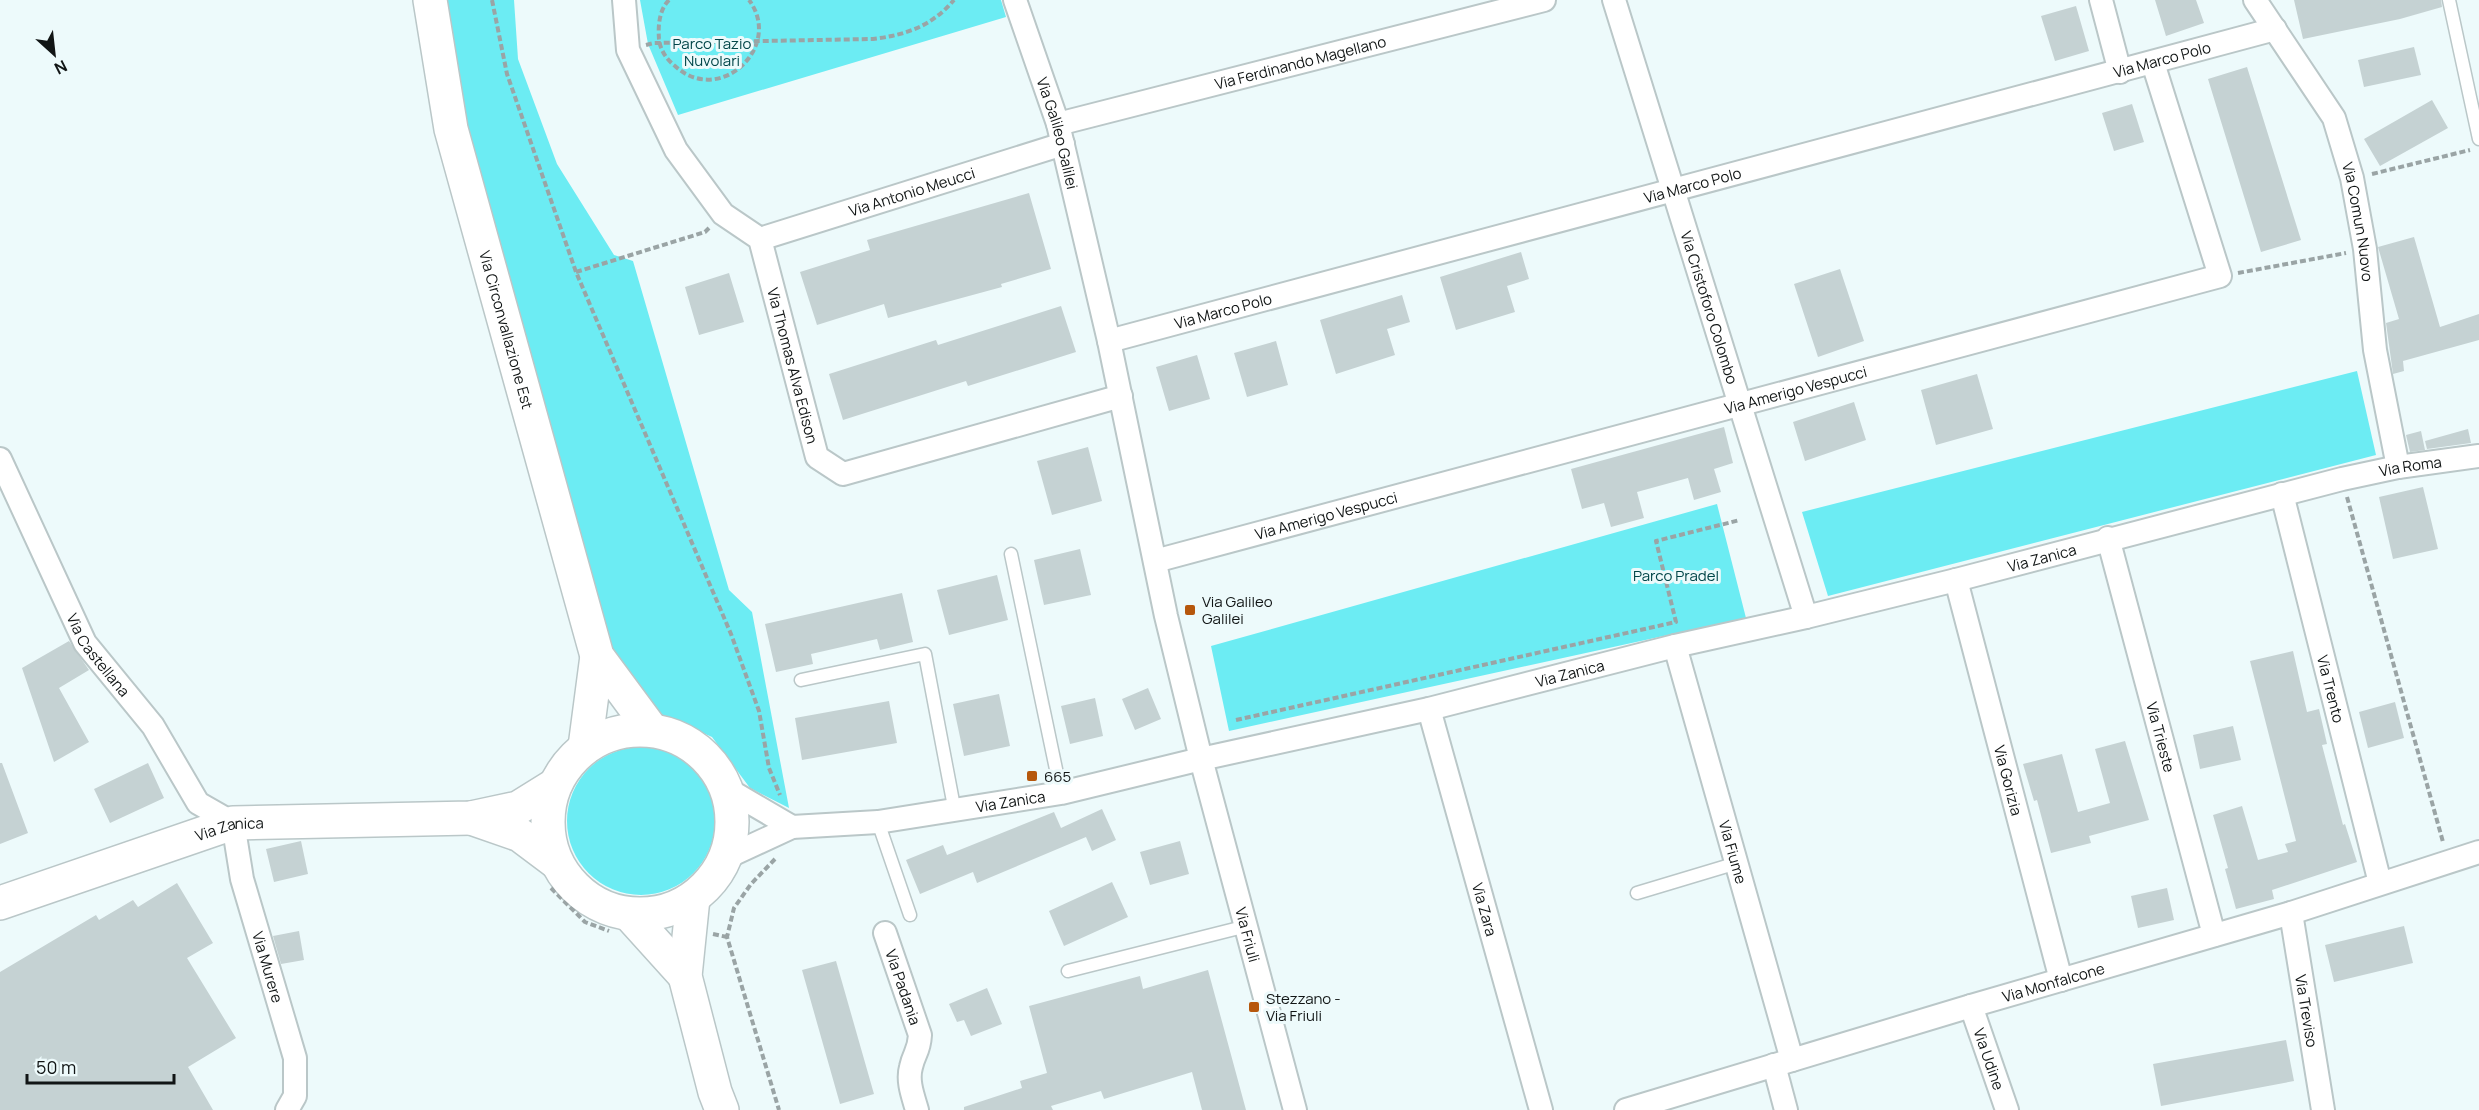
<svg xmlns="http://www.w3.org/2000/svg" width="2479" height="1110" font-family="Manrope,sans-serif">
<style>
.green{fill:#6cecf3}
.building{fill:#c5d2d3}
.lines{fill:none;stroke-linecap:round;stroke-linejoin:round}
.lane-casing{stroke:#bac7c8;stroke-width:15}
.street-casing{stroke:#bac7c8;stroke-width:26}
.secondary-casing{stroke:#bac7c8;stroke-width:36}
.primary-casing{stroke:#bac7c8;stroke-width:36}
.path{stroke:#9aa4a5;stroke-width:4;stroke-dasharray:6 3;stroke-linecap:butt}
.lane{stroke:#fff;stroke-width:12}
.street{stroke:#fff;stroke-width:22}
.secondary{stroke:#fff;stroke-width:33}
.primary{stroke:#fff;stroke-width:33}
.poi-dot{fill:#b6570c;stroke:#edfafb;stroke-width:2}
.labels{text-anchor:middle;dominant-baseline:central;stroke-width:6;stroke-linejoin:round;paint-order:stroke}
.park-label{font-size:15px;fill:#004548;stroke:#edfafb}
.street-label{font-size:15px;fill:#111515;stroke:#edfafb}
.poi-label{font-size:15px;fill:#111515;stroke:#edfafb;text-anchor:start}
</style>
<rect width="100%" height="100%" fill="#edfafb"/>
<path class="green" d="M444 0H514L518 59 557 164 614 255 633 261 729 590 752 612 789 808 750 788 712 737 660 714 607 650 459 94Z
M640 0H1001L1006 17 678 115 648 44Z
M2357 371 2376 455 1828 596 1802 512Z
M1717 504 1746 618 1229 731 1211 646Z
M567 821a74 74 0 1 1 148 0a74 74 0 1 1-148 0Z"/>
<path class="building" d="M2155 0H2196L2204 23 2166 36Z
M2294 0H2441L2442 7 2400 19 2303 39Z
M2076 6 2089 51 2055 61 2041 16Z
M2414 47 2421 75 2364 87 2358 60Z
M2247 67 2301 240 2261 252 2208 79Z
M2432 100 2448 128 2380 166 2364 139Z
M2132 104 2144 142 2114 151 2102 113Z
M1029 193 1051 269 1001 284 1002 287 888 318 884 304 817 325 800 272 870 250 867 240Z
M2414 237 2440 327 2479 314V340L2403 361 2404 371 2393 374 2386 323 2399 319 2378 247Z
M1521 252 1529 279 1507 286 1515 312 1456 330 1440 277Z
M1840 269 1864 341 1818 357 1794 284Z
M729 273 744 322 699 335 685 287Z
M1402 295 1410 322 1387 329 1395 355 1336 374 1320 320Z
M1061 306 1076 352 968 386 966 381 843 420 829 374 936 340 938 345Z
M1276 341 1288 385 1247 397 1234 353Z
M1197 355 1210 399 1169 411 1156 367Z
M1977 374 1993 429 1936 445 1921 390Z
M1854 402 1866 440 1805 461 1793 422Z
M1724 427 1733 463 1714 469 1721 492 1694 500 1688 478 1637 492 1644 518 1611 527 1604 503 1582 509 1571 469Z
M2468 429 2471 443 2427 449 2425 441Z
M2421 431 2425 450 2410 452 2406 435Z
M1088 447 1102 501 1052 515 1037 461Z
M2423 487 2438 549 2393 559 2379 497Z
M1080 549 1091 595 1044 605 1034 560Z
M997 575 1008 620 949 635 937 590Z
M902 593 913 642 880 650 877 639 811 654 813 664 776 672 765 624Z
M69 641 89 670 59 688 89 742 54 762 22 668Z
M2293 651 2307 712 2319 709 2327 744 2322 745 2343 825 2345 824 2357 862 2272 890 2274 899 2236 909 2225 869 2228 868 2213 815 2242 806 2258 860 2288 852 2285 844 2296 841 2250 661Z
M1148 688 1161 719 1135 730 1122 699Z
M999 694 1010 746 964 756 953 704Z
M1095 698 1103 736 1070 744 1061 706Z
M889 701 897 743 802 760 795 718Z
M2395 702 2404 738 2368 748 2359 712Z
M2233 726 2241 760 2200 769 2193 735Z
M2125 741 2149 820 2089 836 2091 843 2051 853 2037 800 2034 801 2023 764 2062 754 2078 812 2110 803 2095 749Z
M0 763H2L28 833 0 844Z
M148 763 164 798 110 823 94 789Z
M1102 809 1116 840 1092 851 1086 837 977 883 973 872 920 894 906 860 943 845 947 855 1054 812 1061 828Z
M301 841 308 874 274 882 266 849Z
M1180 841 1189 874 1150 885 1140 852Z
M1112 882 1128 917 1064 946 1049 911Z
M177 883 213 943 187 958 236 1038 188 1067 213 1110H0V972L96 915 99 920 133 900 138 907Z
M2167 888 2174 920 2138 928 2131 896Z
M2404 926 2413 963 2334 982 2325 945Z
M299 931 304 960 281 964 273 936Z
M836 961 874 1094 840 1104 802 970Z
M1208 970 1246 1110H1202L1192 1072 1104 1099 1101 1091 1051 1106 1053 1110H964V1107L1022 1088 1020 1081 1047 1073 1029 1006 1140 976 1143 989Z
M987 988 1002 1024 971 1036 964 1020 957 1022 949 1004Z
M2286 1040 2294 1081 2161 1106 2153 1064Z"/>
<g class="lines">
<defs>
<path id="lane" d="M2449 0 2479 139
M1011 554 1061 793
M801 680 925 654 955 812
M878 822 910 915
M1637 893 1737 863
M1068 971 1247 926"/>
<g id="street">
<path id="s1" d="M624 0 628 50 676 150 723 214 760 239 817 457 843 474 1121 396"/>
<path id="s2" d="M1015 0 1058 124 1109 341 1166 616 1201 759 1295 1110"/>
<path id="s3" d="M1614 0 1806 617"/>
<path d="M2101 0 2120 72"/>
<path id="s4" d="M2255 0 2334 118 2352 178 2365 249 2375 350 2398 467"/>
<path id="s5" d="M1058 124 1544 0"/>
<path id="s6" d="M760 239 1063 144"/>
<path id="s7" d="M1109 341 2275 29"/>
<path id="s8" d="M0 459 85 643 153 726 198 803 233 823 242 879 295 1058V1096L287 1110"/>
<path id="s9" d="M2282 494 2380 883"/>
<path id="s10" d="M2108 538 2214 935"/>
<path id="s11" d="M1155 561 2220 276 2153 63"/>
<path id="s12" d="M1956 580 2061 980"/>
<path id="s13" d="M1675 646 1792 1060"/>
<path id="s14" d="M1429 709 1541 1110"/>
<path d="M727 789 792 827"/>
<path id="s15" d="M725 858 792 827 878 822 1061 793 1201 759 1429 709 1675 646 1806 617 1956 580 2342 479 2398 467 2479 456"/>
<path id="s16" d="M2291 913 2323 1110"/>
<path id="s17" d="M885 933 920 1035C919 1052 914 1053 911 1067 907 1081 913 1096 917 1110"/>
<path id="s18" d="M1971 1006 2007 1110"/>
<path d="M1774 1065 1786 1110"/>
<path id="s19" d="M1626 1110 1971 1006 2291 913 2479 852"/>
</g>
<g id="secondary">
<path d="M471 818 520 835 556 862"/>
<path id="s20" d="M0 903 233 823 471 818 518 808 555 785"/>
</g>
<g id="primary">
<path id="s21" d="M430 0 451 129 597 656 651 729"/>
<circle cx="640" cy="822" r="92"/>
<path d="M585 747 597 656"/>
<path d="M693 898 685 976 715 1092 722 1110"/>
<path d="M629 914 685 976"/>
</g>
</defs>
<use href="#lane" class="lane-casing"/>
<use href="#street" class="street-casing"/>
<use href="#secondary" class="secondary-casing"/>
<use href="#primary" class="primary-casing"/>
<path class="path" d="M492 0 507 74 576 272 731 634 759 711 769 768 780 795
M669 0C659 10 658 26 659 39 660 50 667 60 675 66 719 107 784 47 749 0
M646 45 654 43 873 39C906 35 932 26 954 0
M2372 174 2470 150
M576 272 705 232 709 228
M2238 273 2346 253
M2347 497 2443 842
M1236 720 1676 622 1656 541 1740 520
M775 859 751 884 734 908 727 937 779 1110
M551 888 585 922 609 931
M713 934 727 937"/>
<use href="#lane" class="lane"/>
<use href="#street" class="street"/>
<use href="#secondary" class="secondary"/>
<use href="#primary" class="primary"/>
</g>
<g class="poi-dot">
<rect x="1184" y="604" width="12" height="12" rx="3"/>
<rect x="1026" y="770" width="12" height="12" rx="3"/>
<rect x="1248" y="1001" width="12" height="12" rx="3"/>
</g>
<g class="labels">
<g class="park-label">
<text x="712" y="43">Parco Tazio<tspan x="712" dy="17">Nuvolari</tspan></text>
<text x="1676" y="575">Parco Pradel</text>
</g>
<g class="street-label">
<text stroke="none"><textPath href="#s7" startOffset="1090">Via Marco Polo</textPath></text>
<text stroke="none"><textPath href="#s5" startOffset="250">Via Ferdinando Magellano</textPath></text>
<text stroke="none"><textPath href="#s2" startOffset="140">Via Galileo Galilei</textPath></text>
<text stroke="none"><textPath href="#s7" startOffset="604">Via Marco Polo</textPath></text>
<text stroke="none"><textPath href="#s6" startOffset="159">Via Antonio Meucci</textPath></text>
<text stroke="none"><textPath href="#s4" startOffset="249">Via Comun Nuovo</textPath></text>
<text stroke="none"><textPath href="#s3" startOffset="322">Via Cristoforo Colombo</textPath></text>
<text stroke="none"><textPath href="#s7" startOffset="118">Via Marco Polo</textPath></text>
<text stroke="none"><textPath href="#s21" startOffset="339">Via Circonvallazione Est</textPath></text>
<text stroke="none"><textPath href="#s1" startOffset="416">Via Thomas Alva Edison</textPath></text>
<text stroke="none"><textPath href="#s11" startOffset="663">Via Amerigo Vespucci</textPath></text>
<text stroke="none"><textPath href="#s15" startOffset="1734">Via Roma</textPath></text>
<text stroke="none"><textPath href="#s11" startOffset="177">Via Amerigo Vespucci</textPath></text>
<text stroke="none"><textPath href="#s15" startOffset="1354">Via Zanica</textPath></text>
<text stroke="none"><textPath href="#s8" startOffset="220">Via Castellana</textPath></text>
<text stroke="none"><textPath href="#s15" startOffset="868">Via Zanica</textPath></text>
<text stroke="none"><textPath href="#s9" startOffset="201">Via Trento</textPath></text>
<text stroke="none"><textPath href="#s10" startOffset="206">Via Trieste</textPath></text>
<text stroke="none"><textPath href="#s12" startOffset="207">Via Gorizia</textPath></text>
<text stroke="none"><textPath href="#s15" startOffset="294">Via Zanica</textPath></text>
<text stroke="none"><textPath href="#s20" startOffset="242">Via Zanica</textPath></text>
<text stroke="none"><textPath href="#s13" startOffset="214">Via Fiume</textPath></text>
<text stroke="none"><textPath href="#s14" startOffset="208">Via Zara</textPath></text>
<text stroke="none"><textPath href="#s2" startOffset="964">Via Friuli</textPath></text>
<text stroke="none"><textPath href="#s8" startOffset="588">Via Murere</textPath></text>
<text stroke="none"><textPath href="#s19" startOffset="446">Via Monfalcone</textPath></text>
<text stroke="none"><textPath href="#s17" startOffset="57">Via Padania</textPath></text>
<text stroke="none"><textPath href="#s16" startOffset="99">Via Treviso</textPath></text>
<text stroke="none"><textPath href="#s18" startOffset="56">Via Udine</textPath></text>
</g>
<g class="poi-label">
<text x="1202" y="601">Via Galileo<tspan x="1202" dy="17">Galilei</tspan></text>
<text x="1044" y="776">665</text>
<text x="1266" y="998">Stezzano -<tspan x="1266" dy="17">Via Friuli</tspan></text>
</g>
</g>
<g transform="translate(54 54) rotate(153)" stroke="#edfafb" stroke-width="4.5" paint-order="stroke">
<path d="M0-4.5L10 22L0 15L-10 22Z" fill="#111515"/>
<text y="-9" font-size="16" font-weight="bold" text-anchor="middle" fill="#111515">N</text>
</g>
<path d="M27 1074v9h147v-9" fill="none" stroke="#111515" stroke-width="3"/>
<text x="36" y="1074" font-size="18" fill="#111515" stroke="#edfafb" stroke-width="4.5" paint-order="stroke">50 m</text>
</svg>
